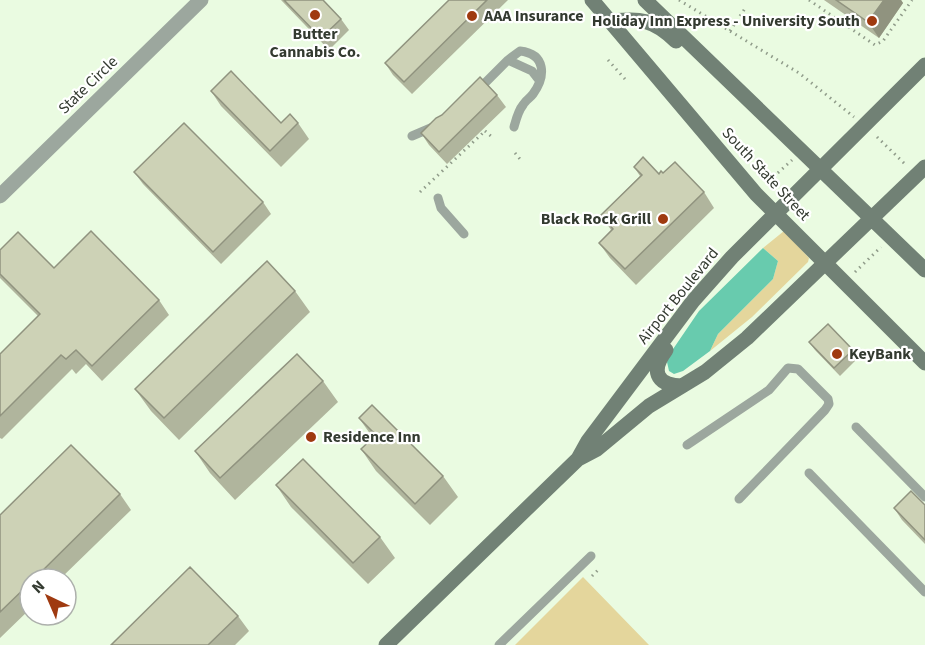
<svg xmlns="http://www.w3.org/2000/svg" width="925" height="645" font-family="'Source Sans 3',sans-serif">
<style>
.green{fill:#e4d69c}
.water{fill:#68cbae}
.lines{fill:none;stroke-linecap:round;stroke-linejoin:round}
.path{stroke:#909c8a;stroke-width:3;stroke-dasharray:1.5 4.5;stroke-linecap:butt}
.lane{stroke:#9ca79e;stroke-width:9}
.street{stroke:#9ca79e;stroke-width:15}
.secondary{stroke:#718175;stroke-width:15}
.wall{fill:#b0b59d}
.shaded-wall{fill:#90937f}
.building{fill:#cdd2b6;stroke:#90937f;stroke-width:1.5}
.poi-dot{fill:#9f3a10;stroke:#fff;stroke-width:2}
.labels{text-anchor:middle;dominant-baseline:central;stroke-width:4.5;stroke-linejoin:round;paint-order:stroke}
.poi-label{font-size:16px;font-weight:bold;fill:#333a30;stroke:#fff;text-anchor:start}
.street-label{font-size:16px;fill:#333a30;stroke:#fff}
</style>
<rect width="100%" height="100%" fill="#eafbe1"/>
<path class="green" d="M784 231 809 258 808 262 752 317 710 351 718 334 773 279 778 261 763 248Z
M583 577 649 645H515Z"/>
<path class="water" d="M763 248 778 261 773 279 718 334 710 351 683 371 674 374 669 371 667 362 669 355 699 311Z"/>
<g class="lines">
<path class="path" d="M679 0 799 73 854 117
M809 0 875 45 883 41 912 0
M730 31 746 7
M608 60 625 79
M485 131 492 137
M877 137 906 165
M515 153 520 159
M769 181 792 160
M420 192 485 131
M855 272 881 247
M592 576 600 568"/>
<path class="lane" d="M508 60 532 71 539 80
M478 90 508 60 520 51C546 54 546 76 533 94 530 98 525 101 523 105 518 111 516 120 514 127
M412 136 433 127
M438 198 441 208 464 234
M856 427 925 497
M687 445 769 390 788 368 798 369 828 399 829 404 825 410 739 499
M809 473 925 592
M499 645 591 556"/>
<path class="street" d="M0 196 201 0"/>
<path class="secondary" d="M592 0 756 194 925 363
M645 0 925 270
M610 21C641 19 652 18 676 41
M666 350C651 370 655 385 682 386
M578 459 588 441 693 301 732 257 925 65
M386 645 578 459 597 449 649 406 705 372 747 338 925 167"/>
</g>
<path class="wall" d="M281 0H323L341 19 349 30 329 50Z
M449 0H508L412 94 393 75 385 63Z
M824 0H901L903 3 879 38Z
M211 91 281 123H298L309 139 281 167 221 106Z
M497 95 506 107 447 164 429 145 421 133Z
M634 167 659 174 663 173 704 192 714 208 636 285 610 258 599 243 611 230 601 215 640 176Z
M134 172 263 202 271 214 221 264 143 184Z
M0 250 54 268 159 300 169 315 102 381 86 364 76 374 72 369 2 439 0 438V354L38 316 0 278Z
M295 291 310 312 179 440 151 411 135 389Z
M809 342 853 350 858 358 840 376 815 350Z
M323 381 338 402 235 500 210 473 195 451Z
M359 418 443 476 458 497 430 525 376 471 361 449 373 438Z
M276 485 380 537 395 558 368 584 291 507Z
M120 494 131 510 60 579H30V609L0 638V515Z
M925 505V544L902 520 894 508Z
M238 616 249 631 235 645H111Z"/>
<path class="shaded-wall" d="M884 0H901L903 3 879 38 868 22Z"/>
<path class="building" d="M284 0H323L341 19 321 38Z
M449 0H487L404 82 385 63Z
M836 0H884L868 22Z
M231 71 281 123 290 114 298 123 270 151 211 91Z
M480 77 497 95 439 152 421 133 436 118 442 115Z
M184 123 263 202 213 252 134 172Z
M643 157 659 174 661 171 663 173 675 162 704 192 625 269 599 243 613 229 601 215 642 175 634 167Z
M91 231 159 300 92 366 76 350 66 359 61 355 0 416V354L40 314 0 274V250L18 232 54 268Z
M267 261 295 291 164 418 135 389Z
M828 324 853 350 834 368 809 342Z
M297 354 323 381 220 478 195 451Z
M372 405 443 476 415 504 361 449 376 435 359 418Z
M71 445 120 494 34 579H30V583L0 612V515Z
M303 459 380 537 353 563 276 485Z
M911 491 925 505V540L894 508Z
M190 567 238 616 208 645H111Z"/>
<g class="poi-dot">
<circle cx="315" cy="15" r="6"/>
<circle cx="472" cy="16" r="6"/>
<circle cx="872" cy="21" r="6"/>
<circle cx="663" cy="219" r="6"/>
<circle cx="837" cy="354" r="6"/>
<circle cx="311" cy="437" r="6"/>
</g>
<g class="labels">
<g class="poi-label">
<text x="484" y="16">AAA Insurance</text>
<text x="860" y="21" text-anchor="end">Holiday Inn Express - University South</text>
<text x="315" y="34" text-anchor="middle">Butter<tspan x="315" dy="18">Cannabis Co.</tspan></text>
<text x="651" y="219" text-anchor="end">Black Rock Grill</text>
<text x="849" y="354">KeyBank</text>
<text x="323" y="437">Residence Inn</text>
</g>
<g class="street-label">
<text transform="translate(88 85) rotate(-44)">State Circle</text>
<text transform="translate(766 174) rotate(47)">South State Street</text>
<text transform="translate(678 296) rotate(-51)">Airport Boulevard</text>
</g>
</g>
<g transform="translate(48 597) rotate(316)"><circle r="28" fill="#ffffff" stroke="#adb0ac" stroke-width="1.5"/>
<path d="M0-4.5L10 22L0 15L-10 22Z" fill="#9f3a10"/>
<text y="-9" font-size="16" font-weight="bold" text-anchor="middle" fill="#333a30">N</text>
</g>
</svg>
